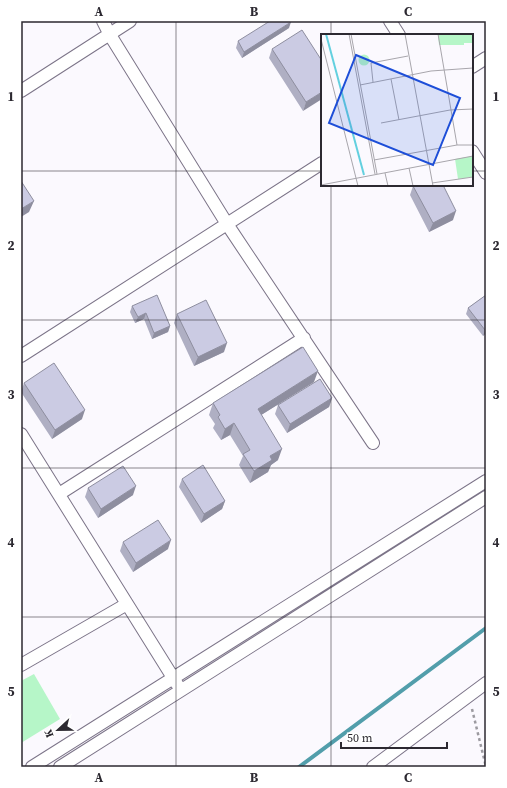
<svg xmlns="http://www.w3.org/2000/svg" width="507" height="788" font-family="'Source Serif 4',serif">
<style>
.green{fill:#b6f6c8}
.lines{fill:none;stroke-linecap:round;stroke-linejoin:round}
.stream{stroke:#529eab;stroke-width:4}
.street-casing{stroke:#7c7488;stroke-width:14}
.path{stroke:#9c9aa0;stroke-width:2.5;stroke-dasharray:3 3;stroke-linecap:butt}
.street{stroke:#fff;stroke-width:12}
.wall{fill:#afafc3}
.shaded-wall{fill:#8e8e9f}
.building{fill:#cbcbe3;stroke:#8e8e9f}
.grid{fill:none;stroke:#2c2931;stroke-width:1;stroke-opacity:0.55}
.inset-river{fill:none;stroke:#63d0df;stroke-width:2}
.inset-road{fill:none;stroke:#a8a6ac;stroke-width:1}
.view{fill:#1d4ed8;fill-opacity:0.15;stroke:#1d4ed8;stroke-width:2}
.inset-edge{fill:none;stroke:#2c2931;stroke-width:2}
.neatline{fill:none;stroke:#2c2931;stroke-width:1.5}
.grid-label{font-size:13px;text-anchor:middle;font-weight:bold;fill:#2c2931}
</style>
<rect width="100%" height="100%" fill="#fbf9fe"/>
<path class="green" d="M34 674 60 719 21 743V681Z"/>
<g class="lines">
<path class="stream" d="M299 767 486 628"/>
<defs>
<path id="street" d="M103 21 110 35 227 224 373 443
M390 21 399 35
M472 67 486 58
M21 91 130 21
M472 151 486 173
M21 356 322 163
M21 434 177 684
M59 494 304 338
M21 665 127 604
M32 767 486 481
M60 767 486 497
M373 767 486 683"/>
</defs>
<use href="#street" class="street-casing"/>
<path class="path" d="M472 709 486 767"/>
<use href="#street" class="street"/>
</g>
<path class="wall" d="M289 28 242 58 236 48 238 41Z
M272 49 322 61 303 111 269 58Z
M413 186 453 220 429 232 410 195Z
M486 295V333L483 336 466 314 468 308Z
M132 306 170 326 168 332 152 339 144 319 135 323 130 312Z
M177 314 224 352 194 366 174 323Z
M314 382 261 415 278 460 271 465 268 472 250 483 239 465 243 456 230 435 221 440 213 428 215 424 209 415 213 403Z
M24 383 82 419 52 439 21 392Z
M332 398 329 407 287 433 275 414 278 405Z
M182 479 225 501 222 509 201 523 179 487Z
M88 488 133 495 98 518 85 497Z
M123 542 168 549 133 572 120 551Z"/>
<path class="shaded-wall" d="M291 22 289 28 242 58 244 52Z
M322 92V99L303 111 306 102Z
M34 201 29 212 21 217V209Z
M456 211 453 220 429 232 433 223Z
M146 313 144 319 135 323 138 317Z
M170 326 168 332 152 339 154 333Z
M486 329V333L483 336 485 330Z
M227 343 224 352 194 366 198 357Z
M318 371 314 382 253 420 258 409Z
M332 398 329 407 287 433 290 424Z
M85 410 82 419 52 439 55 430Z
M234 423 230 435 221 440 225 429Z
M282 449 278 460 271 465 268 472 250 483 254 471 270 456Z
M136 486 133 495 98 518 101 509Z
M225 501 222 509 201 523 204 514Z
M171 540 168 549 133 572 136 563Z"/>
<path class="building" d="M270 21H290L291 22 244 52 238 41Z
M302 30 322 61V92L306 102 272 49Z
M21 181 34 201 21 209Z
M415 185H443L456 211 433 223 413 186Z
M157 295 170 326 154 333 146 313 138 317 132 306Z
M486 295V329L485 330 468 308Z
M206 300 227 343 198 357 177 314Z
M303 347 318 371 258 409 282 449 270 456 272 460 254 471 243 454 250 450 234 423 225 429 218 417 220 415 213 403Z
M54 363 85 410 55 430 24 383Z
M320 379 332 398 290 424 278 405Z
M203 465 225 501 204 514 182 479Z
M123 466 136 486 101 509 88 488Z
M158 520 171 540 136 563 123 542Z"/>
<path class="grid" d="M176 21V767M331 21V35M21 171H322M472 171H486M331 185V767M21 320H486M21 468H486M21 617H486"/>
<g transform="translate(321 34)">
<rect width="152" height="152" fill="#fbf9fe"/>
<path d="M117 0H152V9H143V11H118ZM37.5 26a5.5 5.5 0 1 1 11 0a5.5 5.5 0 1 1-11 0ZM152 122V143L137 145 134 125Z" fill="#b6f6c8"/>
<path class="inset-river" d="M5 0 43 141"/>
<path class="inset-road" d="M28 0 54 140M30 0 56 140M84 0 112 152M117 0 136 111M0 5 37 152M70 45 78 86M52 48 50 29 87 22M39 51 110 37 152 34M60 89 129 76 152 75M53 126 136 111H152M88 134 92 152M64 139 67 152M111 149 152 143M0 151 152 122"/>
<path class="view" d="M35 21 139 64 112 131 8 89Z"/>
<rect width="152" height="152" class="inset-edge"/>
</g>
<rect width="507" height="788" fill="none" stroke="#ffffff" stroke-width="44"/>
<g transform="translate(58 730) rotate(248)" stroke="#ffffff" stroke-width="3" paint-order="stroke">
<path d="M0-3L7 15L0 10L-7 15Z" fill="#2c2931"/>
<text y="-6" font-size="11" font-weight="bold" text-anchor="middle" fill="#2c2931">K</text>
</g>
<path d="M341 742v6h106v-6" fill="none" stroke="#2c2931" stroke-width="2"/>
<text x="347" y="742" font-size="12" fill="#2c2931" stroke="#ffffff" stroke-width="3" paint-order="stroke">50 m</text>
<rect x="22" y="22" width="463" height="744" class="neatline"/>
<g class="grid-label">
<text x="99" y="16">A</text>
<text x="254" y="16">B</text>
<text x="408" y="16">C</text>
<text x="11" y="101">1</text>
<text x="496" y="101">1</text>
<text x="11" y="250">2</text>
<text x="496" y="250">2</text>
<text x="11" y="399">3</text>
<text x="496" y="399">3</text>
<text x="11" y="547">4</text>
<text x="496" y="547">4</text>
<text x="11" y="696">5</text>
<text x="496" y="696">5</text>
<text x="99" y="782">A</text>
<text x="254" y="782">B</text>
<text x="408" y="782">C</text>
</g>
</svg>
